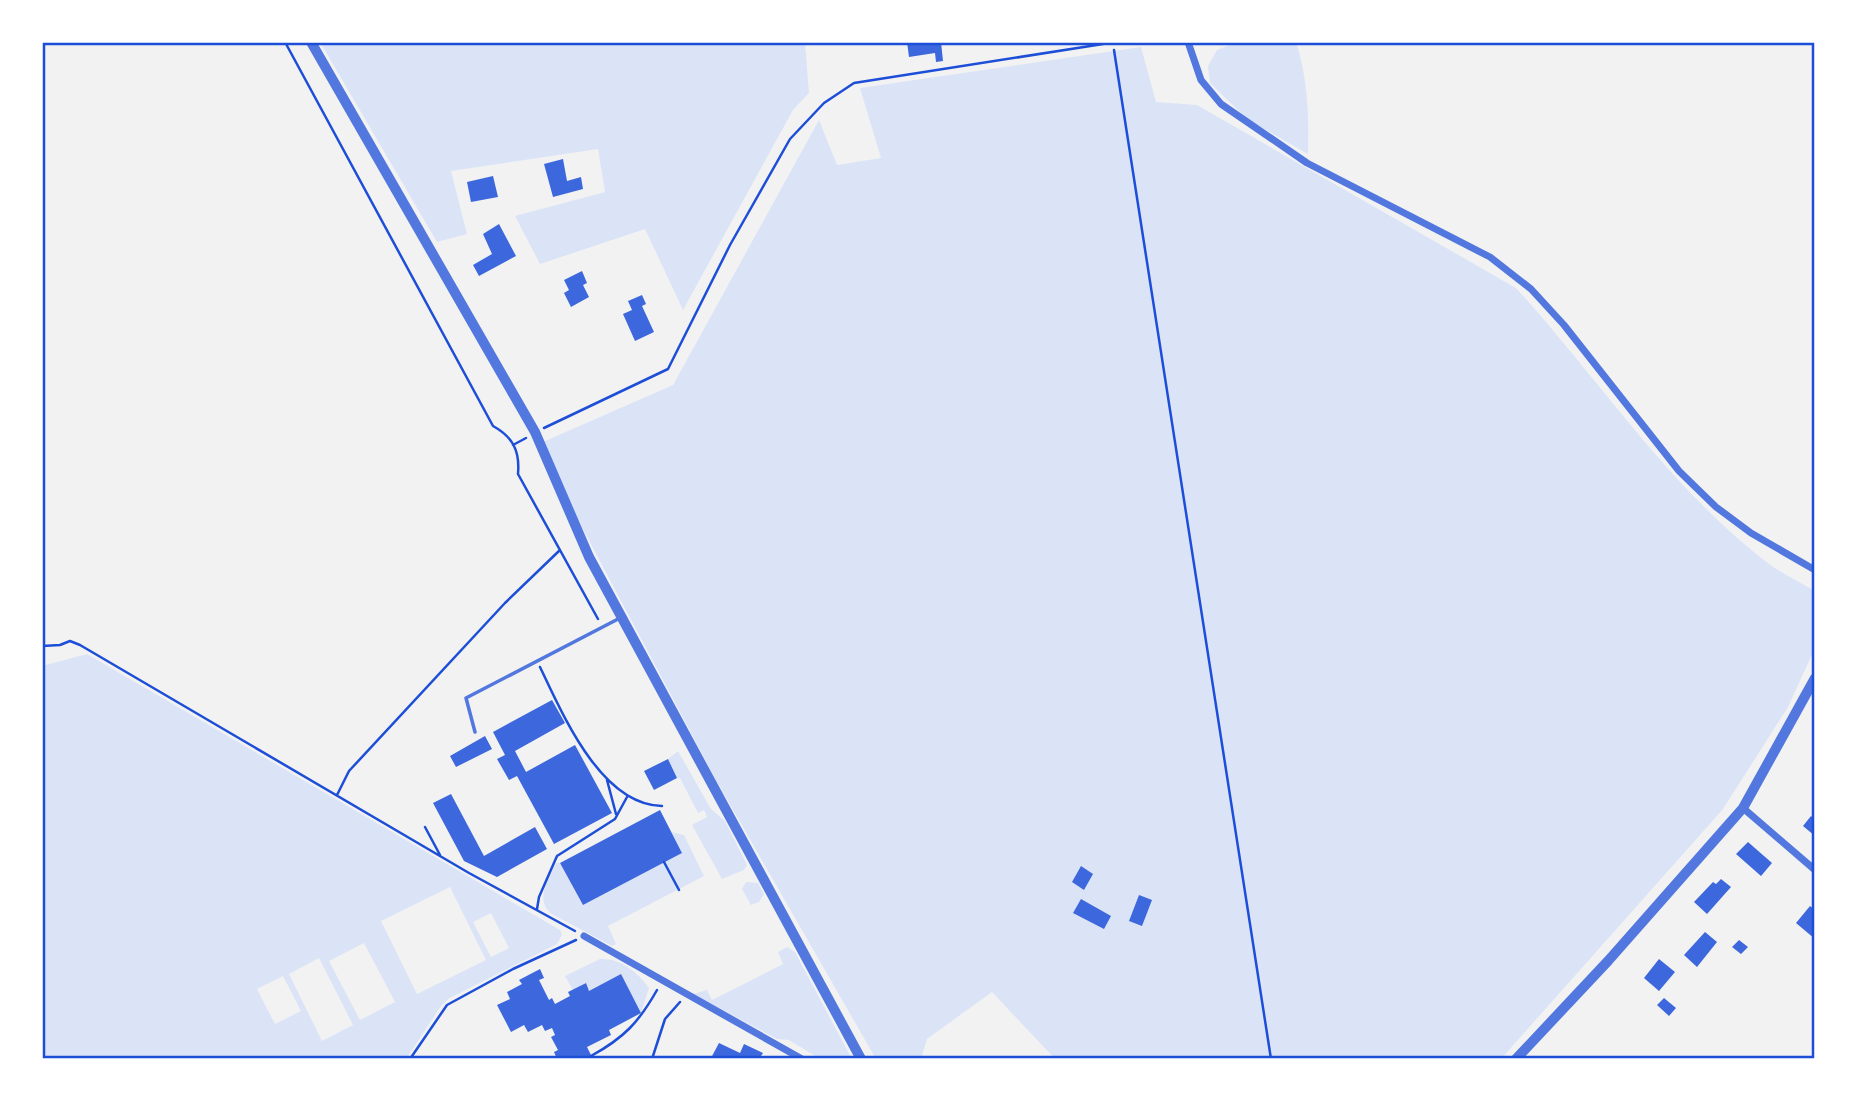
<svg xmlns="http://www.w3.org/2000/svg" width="1857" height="1101" font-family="Commissioner,sans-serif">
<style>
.green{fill:#dbe4f7;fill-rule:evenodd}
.building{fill:#3d67dc}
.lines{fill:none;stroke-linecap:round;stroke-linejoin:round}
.path{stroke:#1d4ed8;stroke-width:2.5}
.service{stroke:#5277de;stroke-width:3.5}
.minor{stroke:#5277de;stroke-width:7}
.tertiary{stroke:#5277de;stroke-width:10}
.neatline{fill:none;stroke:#1d4ed8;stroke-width:2.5}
</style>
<rect width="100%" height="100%" fill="#f2f2f2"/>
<path class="green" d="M320 42H805L809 93 793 110 683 310 645 229 540 264 515 216 605 192 598 149 451 171 467 234 437 242Z
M1237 42H1296C1308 79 1309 116 1308 154L1247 119 1210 83 1208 66 1217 50Z
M1141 47 1156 102 1197 105 1516 288C1599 379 1669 488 1769 564 1783 574 1800 582 1815 591V648L1788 707 1723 809 1501 1059H1055L992 992 927 1039 921 1059H876L717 782 576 516 536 445 673 385 819 120 837 165 881 158 860 88Z
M87 654 560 930 562 935 557 944 448 999 441 1006 406 1059H42V666ZM450 887 486 960 417 994 381 921ZM491 913 509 948 491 957 473 922ZM364 943 395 1002 360 1020 329 961ZM319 958 353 1025 322 1041 289 974ZM283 976 301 1011 275 1024 257 989Z
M678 751 711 809 725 821 747 865 744 870 722 879 692 825 707 817 704 810 698 813 680 778H677L668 759Z
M672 832 684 835 704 876 608 926 616 944 612 946 550 913C535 897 549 880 556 863H560L583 905 682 853Z
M746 882 758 883 764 894 759 902 751 905 742 889Z
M787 947 795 952 852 1059H820L789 1040 777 1039 693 994 707 990 712 1000 783 964 778 952Z
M600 959C620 958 638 972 649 988L641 1013 621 975 589 991 585 983 573 990 565 976Z"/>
<path class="building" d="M907 42H941L943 61 936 62 935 53 909 57Z
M563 159 567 181 581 177 583 189 553 197 544 164Z
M493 176 498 197 471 202 467 182Z
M499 224 516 256 479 276 473 265 492 254 483 234Z
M582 271 587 283 583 285 589 297 571 307 564 293 569 290 564 280Z
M642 295 646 304 642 306 654 332 635 341 623 314 632 310 628 301Z
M552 700 565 723 515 751 526 772 575 745 612 813 554 844 517 776 509 780 497 759 505 755 493 732Z
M485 736 492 749 456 767 450 756Z
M668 759 677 778 654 790 644 771Z
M451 794 484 856 535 827 547 849 497 877 464 861 433 803Z
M660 810 682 853 583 905 560 863Z
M1811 816 1815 820V836L1803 826Z
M1748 842 1772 863 1761 876 1736 854Z
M1081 866 1093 874 1084 890 1072 882Z
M1721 879 1731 887 1707 914 1694 902 1713 882 1716 884Z
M1139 895 1152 900 1142 926 1129 921Z
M1081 899 1111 916 1104 929 1073 913Z
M1810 906 1815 910V939L1796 923Z
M1705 932 1717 942 1697 967 1684 955Z
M1739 940 1748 947 1741 954 1732 947Z
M1659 959 1675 972 1659 991 1644 978Z
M540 969 544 978 539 980 549 1000 552 998 555 1004 570 996 568 992 586 983 589 991 621 974 641 1013 609 1030 611 1035 587 1047 593 1059H557L554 1052 558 1050 551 1037 555 1035 552 1028 545 1031 542 1025 528 1032 524 1025 511 1032 497 1005 510 999 507 992 522 984 519 980Z
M1664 998 1676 1008 1669 1016 1657 1005Z
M719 1043 740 1053 744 1044 763 1053 759 1059H714L711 1058Z"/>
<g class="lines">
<path class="path" d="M285 42 493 426C513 437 520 451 518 474L598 619
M1114 50 1271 1059
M544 428 668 369 730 245 790 139 824 103 854 83 1103 44
M513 445 526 438
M42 646 60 645 70 641 80 645 469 873 575 931
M540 667C563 715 601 805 662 806
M607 780 616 814
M337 795 349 771 505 603 560 550
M425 827 440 855
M664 862 679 890
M537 909 539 897 557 856 615 819 627 797
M591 1056C624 1038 639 1022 657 990
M410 1059 447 1005 513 969 576 940
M652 1059 665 1019 680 1002"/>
<path class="service" d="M1113 42V43
M475 732 466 698 620 618"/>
<path class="minor" d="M1188 42 1201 80 1221 104 1307 163 1490 257 1531 289 1564 325 1679 471 1716 507 1751 533 1815 570
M1743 808 1815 870
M584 936 802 1059"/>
<path class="tertiary" d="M311 42 535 432 589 557 861 1059
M1516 1059 1608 961 1743 808 1815 678"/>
</g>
<rect width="1857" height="1101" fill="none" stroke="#ffffff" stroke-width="88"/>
<rect x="44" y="44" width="1769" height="1013" class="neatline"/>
</svg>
